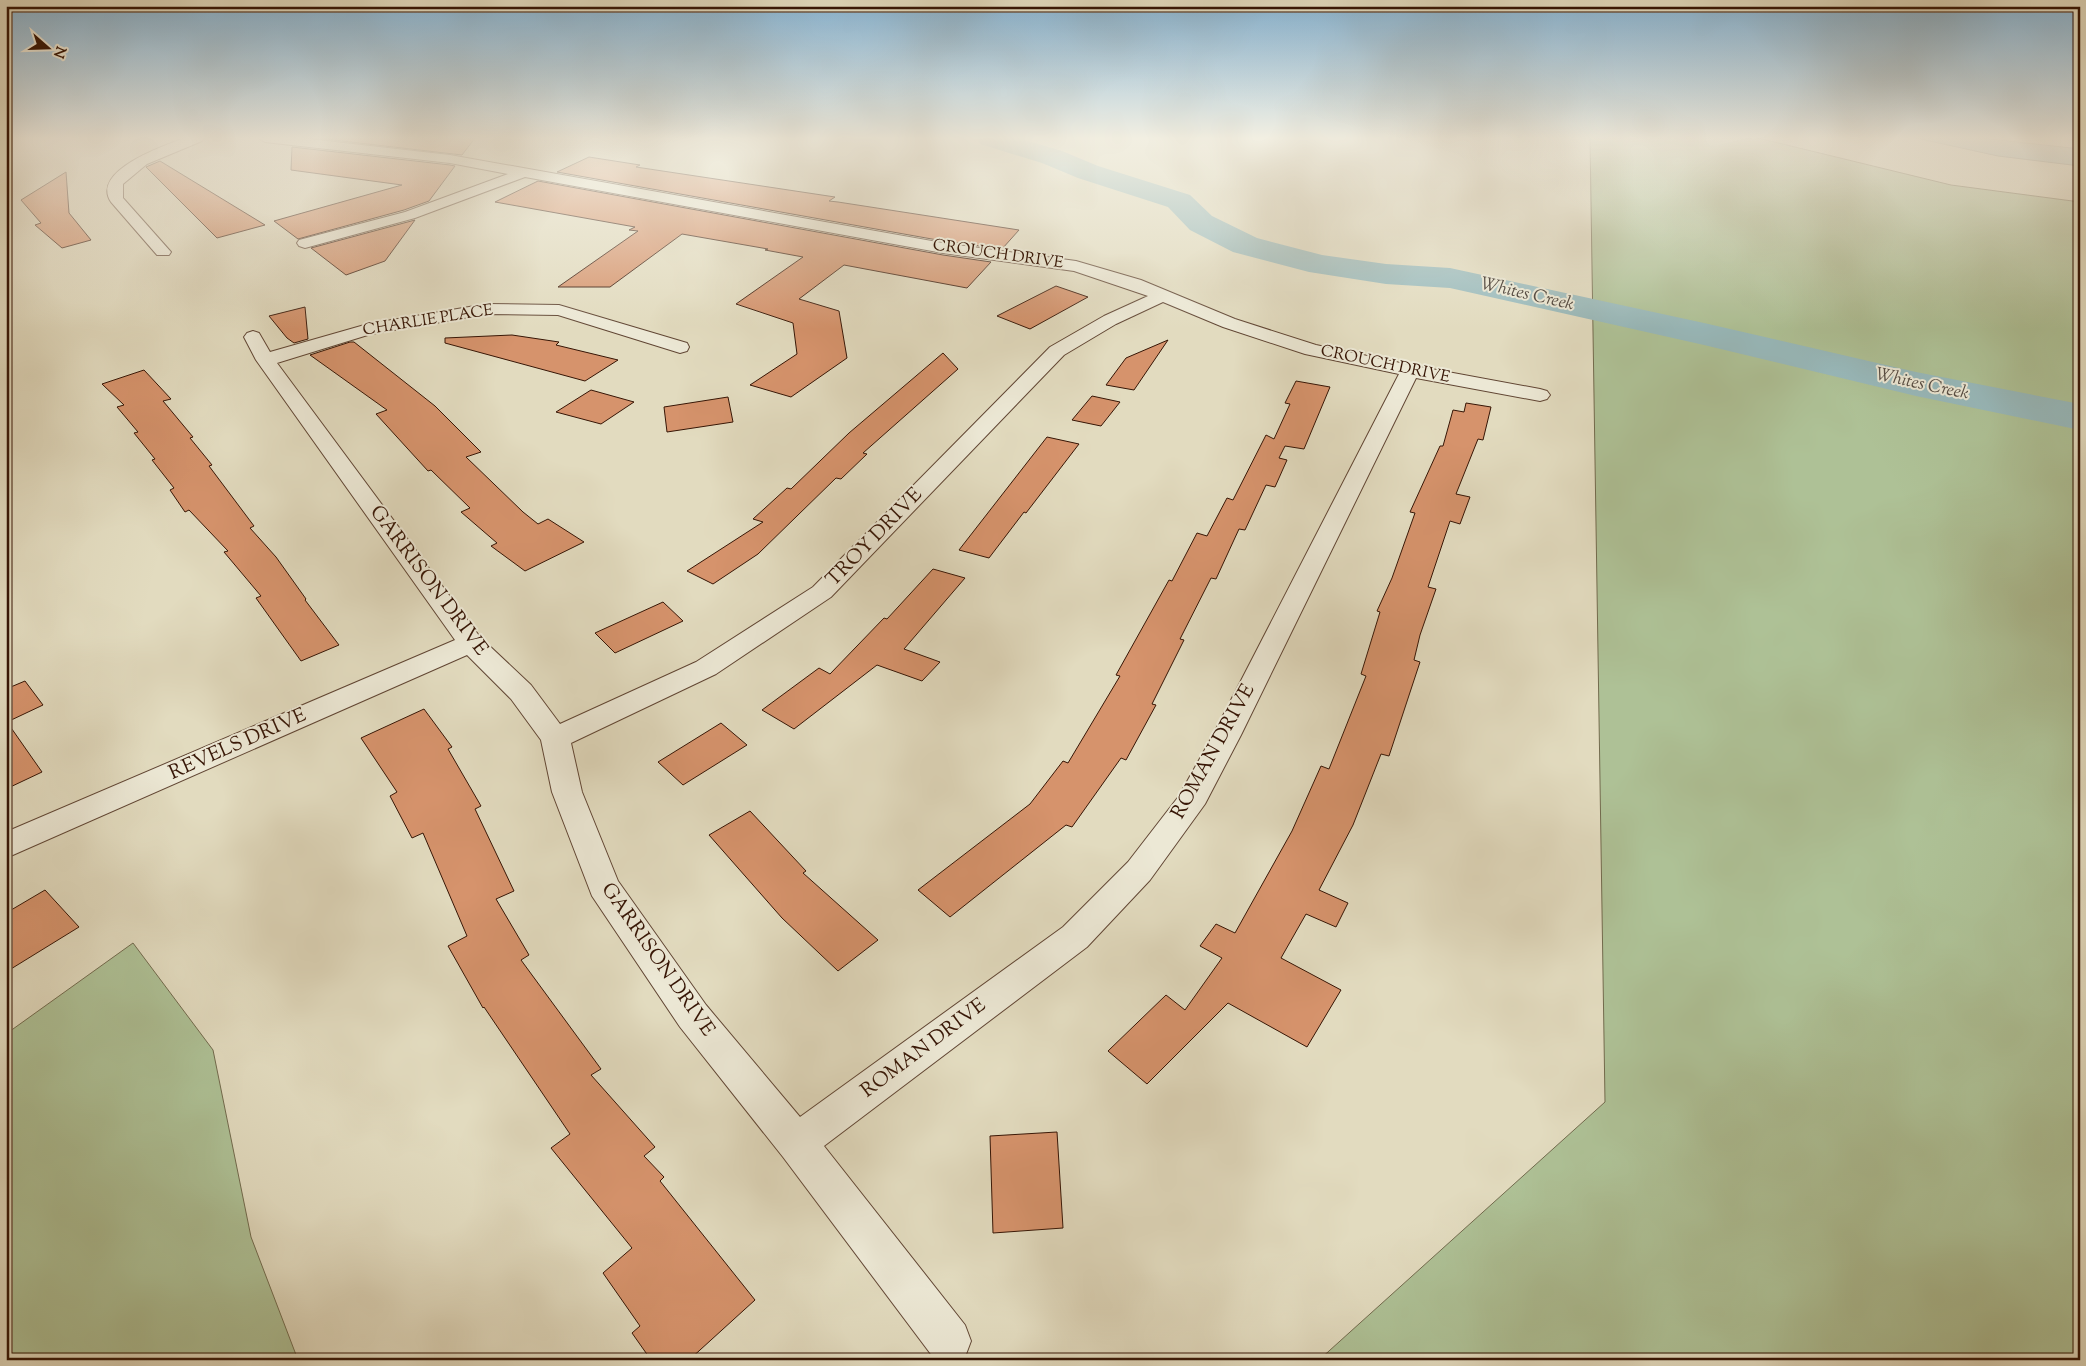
<svg xmlns="http://www.w3.org/2000/svg" width="2086" height="1366" font-family="'Sorts Mill Goudy',serif">
<style>
.green{fill:#aec196;stroke:#726b4e}
.water{fill:#98b9bb;stroke:#717772}
.lines{fill:none;stroke-linecap:round;stroke-linejoin:round}
.river{fill:#98b9bb;fill-rule:evenodd}
.building{fill:#d6936c;stroke:#361505}
.minor-casing{stroke:#614634;stroke-width:2}
.minor{fill:#ece8d5;fill-rule:evenodd}
.labels{text-anchor:middle;dominant-baseline:central;stroke-width:4;stroke-linejoin:round;paint-order:stroke}
.far-street-label{font-size:16px;fill:#361505;stroke:#ece8d5}
.far-water-label{font-size:18px;font-style:italic;fill:#584e45;stroke:#ece8d5}
.street-label{font-size:20px;fill:#361505;stroke:#ece8d5}
</style>
<rect width="100%" height="100%" fill="#e2dbbf"/>
<filter id="stains"><feTurbulence type="fractalNoise" baseFrequency=".004" numOctaves="4"/><feColorMatrix values="0 0 0 0 .2 0 0 0 0 .09 0 0 0 0 .02 0 0 0 .5 -.17"/></filter>
<radialGradient id="worn" r=".72"><stop offset=".6" stop-color="#630" stop-opacity="0"/><stop offset="1" stop-color="#630" stop-opacity=".3"/></radialGradient>
<path class="green" d="M1590 138H1758L1951 185 2080 202V1360H1319L1605 1102Z
M133 943 213 1050 251 1237 298 1360H6V1034Z"/>
<path class="water" d="M1916 138H1981L2080 149V166L1998 156Z"/>
<g class="lines">
<path class="river" d="M977 138H1018L1062 151 1098 166 1190 195 1212 216 1257 238 1322 255 1386 264 1450 268 1704 323 1916 372 2080 404V430L1916 396 1704 345 1450 288 1386 284 1309 272 1233 252 1190 230 1168 207 1078 178 1042 163 980 144Z"/>
</g>
<path class="building" d="M316 138H475L462 155Z
M292 147 450 165 455 166 429 201 404 210 298 239 274 221 402 185 291 170Z
M589 157 640 165 636 167 835 197 829 201 838 202 1019 230 1002 249 943 241 557 172Z
M160 161 265 225 217 238 146 167Z
M66 172 69 213 91 240 62 248 35 225 41 223 21 200Z
M538 181 943 255 991 262 967 288 844 265 799 299 839 311 847 358 791 397 750 385 797 354 793 323 736 304 803 257 765 250 768 249 682 234 610 287H558L638 231 629 230 635 227 495 202Z
M415 220 385 261 346 275 311 248Z
M1056 286 1088 297 1030 329 997 316Z
M305 307 308 339 294 343 287 338 269 316Z
M512 335 559 342 556 345 618 360 585 381 445 343V338Z
M1168 340 1134 390 1106 385 1126 358Z
M350 342H354L435 406 481 452 466 457 523 512 538 524 548 519 584 542 525 571 491 546 497 543 461 512 470 508 431 470 428 471 376 414 387 410 310 355Z
M943 353 958 369 863 453 867 454 841 479 836 478 758 554 713 584 687 571 763 522 753 519 787 488 791 489 849 433Z
M144 370 171 399 163 401 193 437 190 438 212 465 209 466 254 526 250 528 276 557 306 599 305 600 339 645 301 661 256 598 261 596 224 552 228 551 189 510 185 512 170 490 174 488 152 460 155 459 134 433 138 432 117 407 124 405 102 384Z
M1296 381 1330 387 1304 449 1285 446 1279 458 1287 460 1275 487 1266 485 1245 530 1239 529 1216 579 1211 578 1180 639 1184 640 1152 704 1156 705 1126 760 1121 758 1072 827 1066 825 950 917 918 890 1030 804 1063 761 1068 763 1120 676 1116 675 1169 580 1172 581 1197 533 1207 536 1227 498 1233 500 1266 435 1274 439 1290 404 1285 403Z
M591 390 634 402 601 424 556 412Z
M1092 396 1120 402 1101 426 1072 420Z
M728 397 733 422 667 432 664 407Z
M1466 403 1491 407 1483 440 1478 439 1456 494 1470 497 1460 524 1450 521 1428 587 1436 589 1420 635 1414 660 1420 662 1389 756 1381 754 1353 825 1319 890 1348 903 1336 927 1306 914 1281 958 1341 990 1307 1047 1228 1003 1147 1084 1108 1051 1166 995 1185 1010 1222 958 1200 946 1216 924 1235 933 1292 831 1321 766 1329 769 1366 676 1361 674 1380 612 1377 611 1392 578 1415 513 1410 512 1440 446H1443L1453 410 1464 412Z
M1047 437 1079 444 1026 513 1024 512 989 558 959 550Z
M933 569 965 578 904 649 940 662 922 681 877 665 794 729 762 710 819 668 830 674 884 618 887 619Z
M663 602 683 621 615 653 595 633Z
M25 681 43 705 7 722 42 772 6 789V689Z
M424 709 452 747 448 749 481 806 475 809 514 891 496 899 529 955 521 960 601 1069 591 1075 655 1147 644 1156 664 1177 660 1181 755 1300 689 1360H651L632 1333 640 1326 603 1273 632 1248 551 1148 570 1134 484 1007 483 1008 448 946 467 936 423 833 412 838 390 796 397 792 361 738Z
M721 723 747 745 683 785 658 762Z
M750 811 806 871 803 873 878 940 838 971 782 918 709 835Z
M45 890 79 927 6 972V913Z
M1057 1132 1063 1228 993 1233 990 1136Z"/>
<g class="lines">
<defs>
<path id="minor" d="M185 138H204L202 141 147 164 123 184V198L171 252 169 255H157L111 202C90 171 165 145 185 138Z
M258 138H300L450 155 943 243 1076 261 1141 280 1235 319 1316 345 1410 365 1540 389 1547 391 1550 395 1547 399 1540 401 1416 378 1241 735 1205 804 1150 880 1087 947 824 1146 965 1325 971 1341 965 1357C955 1361 943 1361 933 1357L783 1157 680 1027 592 896 552 792 541 740 511 699 467 655 6 858V832L455 640 256 360 244 337 247 333 253 331 259 333 270 352 368 324 487 304 559 305 687 343 689 347 687 351 680 353 558 315 487 314 371 334 277 363 480 637 531 685 560 724 696 662 813 587 1050 347 1104 316 1148 296 1074 271 943 253 525 177 415 218 305 248 299 246 297 243 299 240 405 212 508 174 450 163 265 142ZM1163 302 1223 327 1305 354 1399 374 1213 735 1179 796 1128 862 1063 927 800 1117 706 1005 618 881 582 792 571 743 716 674 831 597 1064 355 1116 324Z"/>
</defs>
<use href="#minor" class="minor-casing"/>
<use href="#minor" class="minor"/>
</g>
<linearGradient id="sky" x2="0" y2="1"><stop stop-color="#88b6d6"/><stop offset="0.42" stop-color="#f2efe2"/><stop offset="1" stop-color="#f2efe2" stop-opacity="0"/></linearGradient>
<rect width="2086" height="329" fill="url(#sky)"/>
<g class="labels">
<g class="far-street-label">
<text transform="translate(998 255) rotate(8)">CROUCH DRIVE</text>
<text transform="translate(428 321) rotate(-9)">CHARLIE PLACE</text>
<text transform="translate(1385 365) rotate(12)">CROUCH DRIVE</text>
</g>
<g class="far-water-label">
<text transform="translate(1527 295) rotate(13)">Whites Creek</text>
<text transform="translate(1922 385) rotate(12)">Whites Creek</text>
</g>
<g class="street-label">
<text transform="translate(875 538) rotate(-46)">TROY DRIVE</text>
<text transform="translate(428 581) rotate(53)">GARRISON DRIVE</text>
<text transform="translate(238 745) rotate(-24)">REVELS DRIVE</text>
<text transform="translate(1214 752) rotate(-61)">ROMAN DRIVE</text>
<text transform="translate(657 960) rotate(55)">GARRISON DRIVE</text>
<text transform="translate(924 1049) rotate(-37)">ROMAN DRIVE</text>
</g>
</g>
<rect width="2086" height="1366" fill="none" stroke="#e2dbbf" stroke-width="25"/>
<rect x="8" y="8" width="2071" height="1351" fill="none" stroke="#361505" stroke-width="2.5"/>
<rect x="12" y="12" width="2061" height="1341" fill="none" stroke="#361505"/>
<g transform="translate(48 48) rotate(110)" stroke="#ece8d5" stroke-width="4" paint-order="stroke">
<path d="M0-4L9 19L0 12L-9 19Z" fill="#361505"/>
<text y="-8" font-size="14" font-weight="bold" text-anchor="middle" fill="#361505">N</text>
</g>
<rect width="100%" height="100%" filter="url(#stains)"/>
<rect width="100%" height="100%" fill="url(#worn)"/>
</svg>
